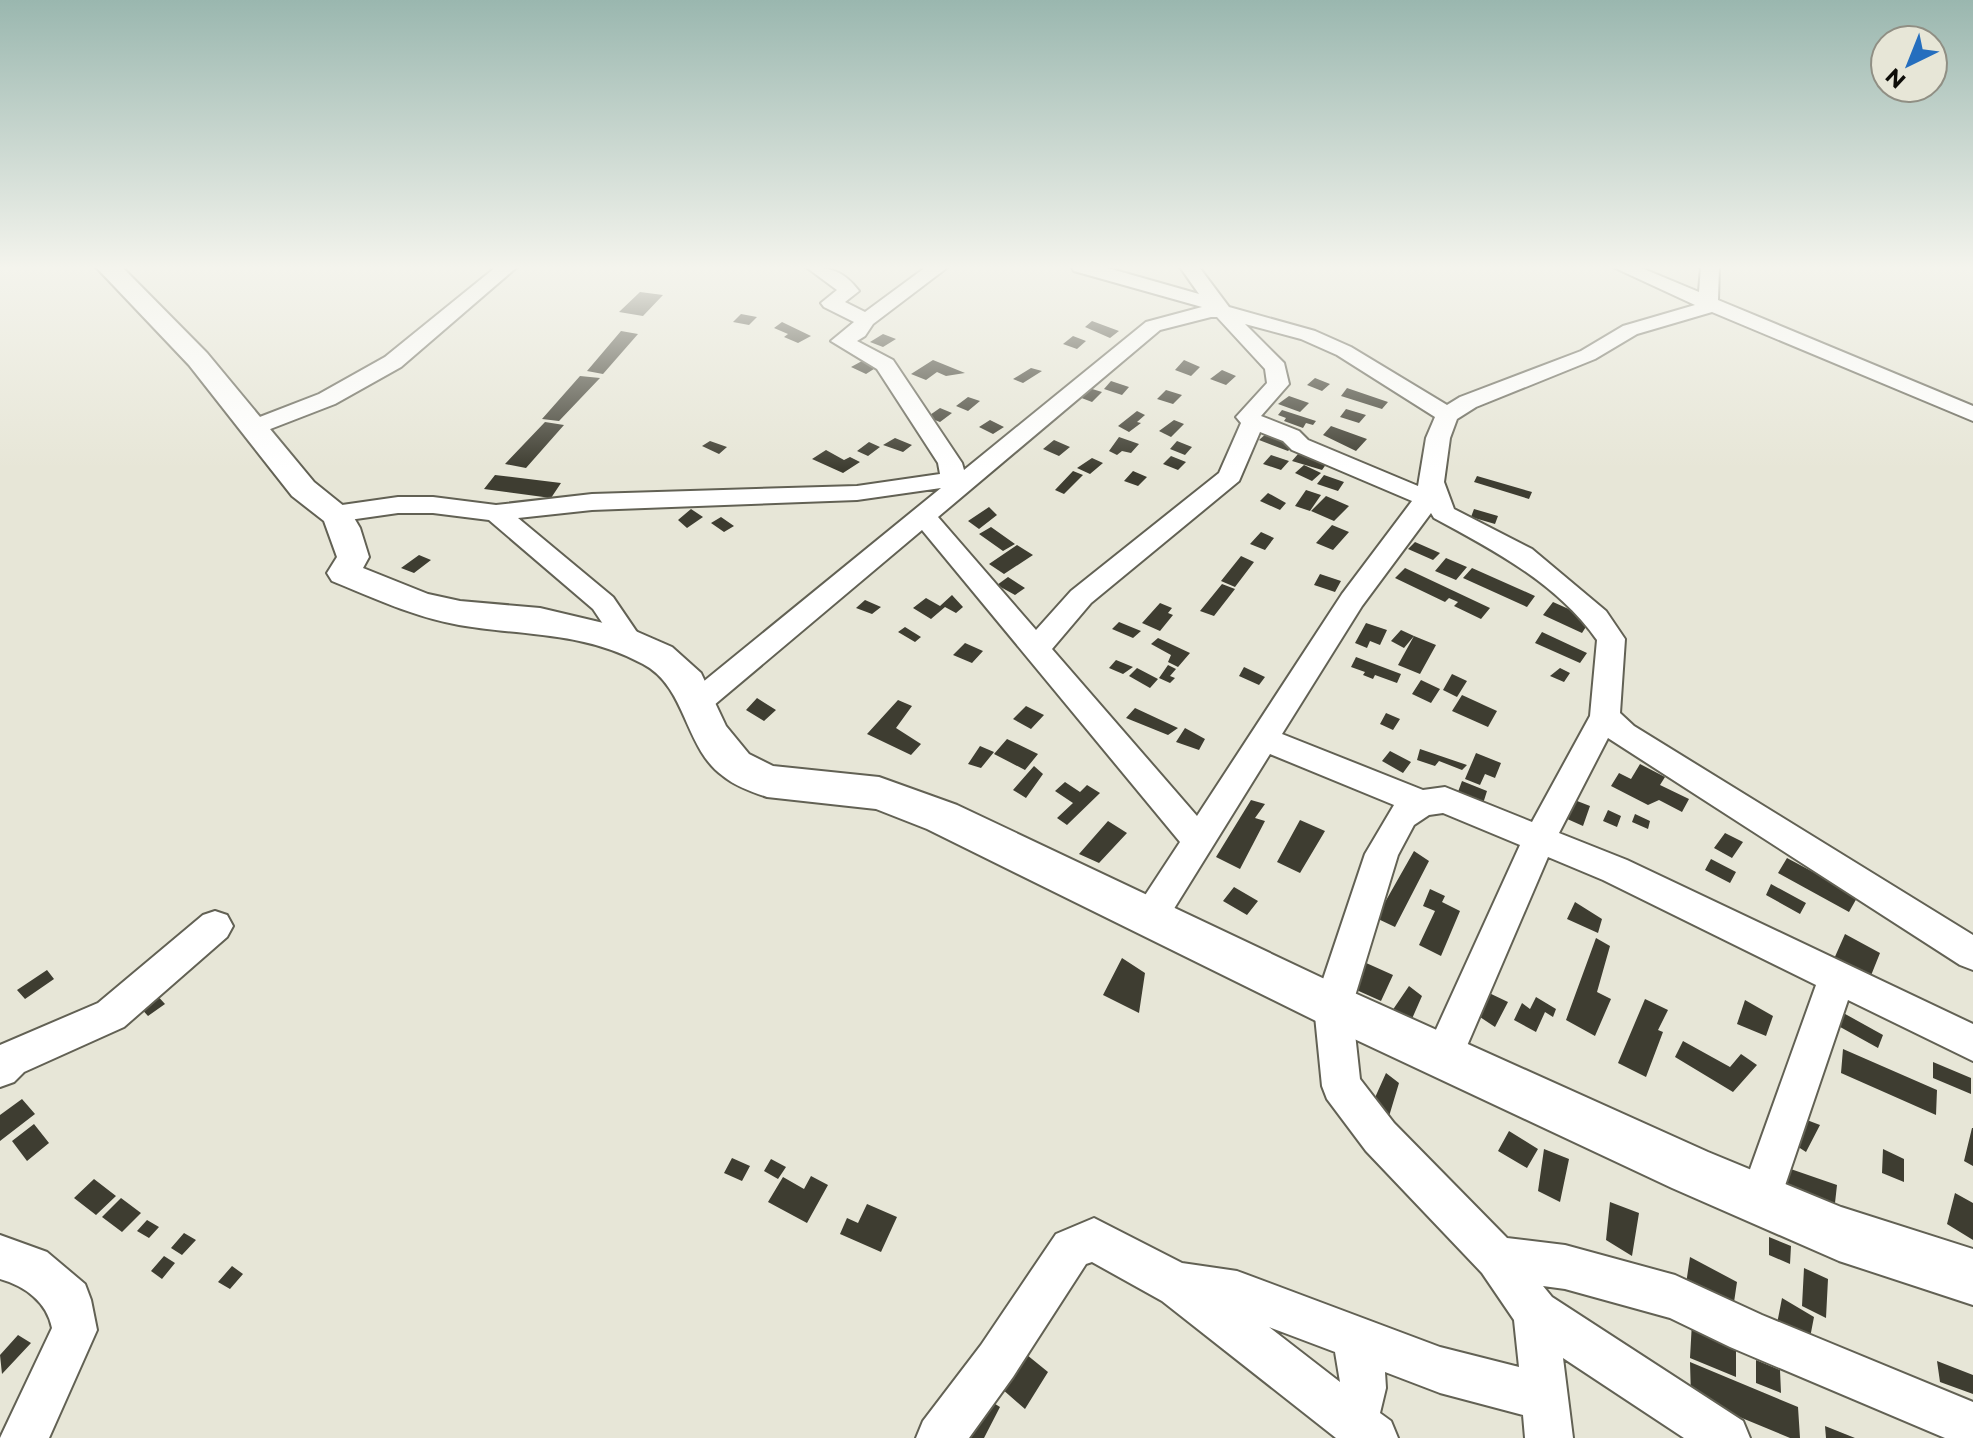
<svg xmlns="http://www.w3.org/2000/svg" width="1973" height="1438" font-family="Montserrat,sans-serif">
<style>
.building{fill:#3e3d31}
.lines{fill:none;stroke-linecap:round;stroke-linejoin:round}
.minor-casing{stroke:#626154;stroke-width:4}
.major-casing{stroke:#626154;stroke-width:4}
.minor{fill:#fff;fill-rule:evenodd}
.major{fill:#fff;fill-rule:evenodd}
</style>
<rect width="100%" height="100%" fill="#e7e6d7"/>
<path class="building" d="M640 292 663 295 643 316 619 312Z
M741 314 757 317 749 325 733 322Z
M1092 321 1119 331 1110 338 1085 327Z
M782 322 811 336 798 343 784 337 788 334 774 328Z
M621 331 638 334 603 374 587 371Z
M883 334 896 339 883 347 870 342Z
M1073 336 1086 341 1077 349 1063 344Z
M933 360 965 373 946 376 937 372 926 380 911 374Z
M1184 360 1200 367 1191 376 1175 370Z
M862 361 877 367 866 374 851 367Z
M1031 368 1042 371 1023 383 1013 379Z
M1222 370 1236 376 1226 385 1210 379Z
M580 376 600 378 559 421 542 419Z
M1315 378 1330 384 1322 391 1307 385Z
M1111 381 1129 387 1122 395 1104 389Z
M1089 388 1102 392 1092 402 1079 397Z
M1347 388 1388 402 1382 409 1341 396Z
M1166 390 1182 395 1173 404 1157 399Z
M1289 396 1309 403 1300 412 1278 404Z
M968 397 980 401 968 411 956 406Z
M940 408 952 413 940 422 927 417Z
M1346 409 1366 415 1359 423 1340 417Z
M1282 410 1316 421 1313 425 1306 423 1303 428 1284 421 1286 418 1278 415Z
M1137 411 1145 415 1137 422 1141 423 1129 432 1118 426Z
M990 420 1004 427 993 434 979 427Z
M1174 420 1184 424 1171 437 1159 431Z
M545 422 564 425 526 468 505 464Z
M1331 426 1367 439 1356 451 1323 435Z
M1268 432 1296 443 1288 451 1259 440Z
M1119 437 1139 444 1131 453 1122 451 1117 455 1109 451Z
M895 438 912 445 903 452 883 445Z
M1054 440 1070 447 1059 456 1043 449Z
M710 441 727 447 719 454 702 446Z
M1177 441 1192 447 1185 455 1170 449Z
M869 442 880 447 868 456 857 451Z
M826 450 844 460 850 457 860 462 843 473 812 459Z
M1298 454 1327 463 1322 470 1292 461Z
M1271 455 1289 461 1281 470 1263 464Z
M1171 456 1186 462 1178 470 1163 464Z
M1092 458 1103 463 1090 474 1077 468Z
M1304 465 1321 473 1312 481 1295 473Z
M1073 471 1083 475 1064 494 1055 490Z
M1133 471 1147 477 1138 486 1124 481Z
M495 475 561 483 551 498 484 489Z
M1324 475 1344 482 1338 491 1317 484Z
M1477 476 1532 492 1529 499 1474 482Z
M1306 490 1321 495 1310 511 1295 506Z
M1268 493 1286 503 1280 510 1260 501Z
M1326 496 1349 506 1334 521 1311 511Z
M989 507 997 515 979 529 968 521Z
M691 509 703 517 687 528 678 520Z
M1474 509 1498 516 1495 524 1471 517Z
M721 517 734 526 724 532 711 523Z
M1332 525 1349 532 1333 550 1316 543Z
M991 527 1015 544 1003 551 979 534Z
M1261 532 1274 538 1265 550 1250 544Z
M1415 542 1440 553 1433 560 1408 549Z
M1017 545 1033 555 1004 574 989 564Z
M419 555 431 560 414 573 401 568Z
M1241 556 1254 562 1235 587 1221 581Z
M1446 558 1467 567 1456 580 1435 571Z
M1405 568 1490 608 1481 619 1454 606 1458 602 1449 598 1445 602 1395 578Z
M1472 568 1535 596 1527 607 1463 578Z
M1320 574 1341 581 1335 592 1314 585Z
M1008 577 1025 588 1015 595 997 585Z
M1222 584 1235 589 1214 616 1200 611Z
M952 595 963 607 956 613 945 607 931 619 913 608 926 598 940 606Z
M865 600 881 607 872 614 856 608Z
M1553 602 1591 619 1582 633 1543 615Z
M1160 603 1172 608 1168 613 1173 615 1160 631 1142 623Z
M1119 622 1141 631 1133 638 1112 629Z
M1366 623 1387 630 1380 645 1370 641 1367 648 1355 643Z
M905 627 921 637 915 642 898 632Z
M1401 630 1414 636 1404 648 1391 641Z
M1542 632 1587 653 1580 663 1535 643Z
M1414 636 1436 645 1420 674 1398 665Z
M1158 638 1190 653 1178 667 1168 662 1171 655 1151 644Z
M965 643 983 651 972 663 953 655Z
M1356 657 1401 674 1397 683 1375 675 1373 679 1363 675 1365 672 1351 667Z
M1116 660 1133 667 1123 674 1109 668Z
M1168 665 1176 669 1170 676 1175 678 1170 683 1159 678Z
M1244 667 1265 677 1259 685 1239 676Z
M1137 668 1158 679 1150 688 1129 676Z
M1560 668 1570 673 1564 682 1550 676Z
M1452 674 1467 681 1457 697 1443 690Z
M1421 680 1440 689 1431 703 1412 694Z
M1462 695 1497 711 1488 727 1452 711Z
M757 698 776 710 764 721 746 710Z
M898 700 912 706 896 728 921 744 911 755 867 734Z
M1026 706 1044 715 1031 729 1013 719Z
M1135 708 1178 728 1168 735 1126 718Z
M1386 713 1400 719 1393 730 1380 724Z
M1185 728 1205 739 1199 750 1176 742Z
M1007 739 1038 754 1025 770 994 754Z
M980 746 994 752 981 768 968 764Z
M1420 749 1467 765 1462 770 1439 761 1435 766 1417 760Z
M1390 751 1411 762 1403 773 1382 761Z
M1476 753 1501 763 1495 778 1485 774 1480 785 1465 779Z
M1640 764 1665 777 1660 785 1689 799 1682 812 1659 800 1648 805 1611 786 1619 773 1631 779Z
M1034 766 1043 774 1026 798 1013 790Z
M1462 781 1487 791 1481 810 1455 800Z
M1065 782 1080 792 1087 785 1100 793 1067 825 1057 818 1073 803 1055 791Z
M1572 799 1590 806 1583 826 1565 818Z
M1251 800 1265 804 1255 818 1265 821 1240 869 1216 857Z
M1608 810 1621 816 1617 827 1603 821Z
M1635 814 1650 821 1648 829 1632 822Z
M1300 820 1325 831 1300 873 1277 862Z
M1108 821 1127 833 1099 863 1079 854Z
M1725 833 1743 842 1732 858 1714 848Z
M1414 851 1429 861 1395 927 1376 918Z
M1787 858 1858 896 1849 912 1778 873Z
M1711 859 1736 872 1730 883 1705 870Z
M1771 884 1806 903 1800 914 1766 895Z
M1234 887 1258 901 1247 915 1223 901Z
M1430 889 1445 896 1442 902 1460 911 1441 956 1419 945 1435 911 1423 906Z
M1575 902 1602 919 1598 933 1567 919Z
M1845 934 1880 953 1866 988 1830 968Z
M1596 938 1610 946 1597 992 1611 999 1595 1036 1566 1020Z
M1122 958 1145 973 1139 1013 1103 995Z
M1364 962 1393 975 1381 1001 1352 988Z
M47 970 54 979 25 999 17 990Z
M1409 986 1422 996 1411 1021 1392 1011Z
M1487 992 1508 1002 1495 1027 1474 1013Z
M155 993 165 1004 148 1016 138 1005Z
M1536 997 1556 1009 1553 1017 1545 1012 1536 1032 1514 1020 1522 1003 1530 1009Z
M1645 999 1668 1010 1658 1030 1663 1032 1646 1077 1618 1063Z
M1745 1000 1773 1016 1766 1036 1737 1024Z
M1838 1010 1883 1035 1878 1048 1833 1023Z
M1683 1041 1730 1067 1741 1054 1757 1065 1733 1092 1675 1057Z
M1843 1049 1937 1090 1936 1115 1841 1073Z
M1933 1062 1971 1078V1094L1933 1078Z
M1386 1073 1399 1083 1387 1123 1369 1111Z
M22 1099 35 1114 0 1141V1115Z
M1799 1117 1820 1125 1806 1152 1789 1141Z
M34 1124 49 1143 27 1161 12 1141Z
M1972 1128H1973V1166L1964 1161Z
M1509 1131 1538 1149 1527 1168 1498 1151Z
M1544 1149 1569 1159 1560 1202 1538 1191Z
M1883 1149 1904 1159V1182L1882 1173Z
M732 1158 750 1166 742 1181 724 1173Z
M771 1159 786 1167 778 1179 764 1171Z
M1782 1166 1837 1185 1834 1212 1777 1189Z
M811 1176 828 1185 807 1223 768 1202 783 1177 804 1189Z
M94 1179 116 1196 96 1215 74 1198Z
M1955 1193 1973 1203V1240L1947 1224Z
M121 1198 141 1213 122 1232 102 1217Z
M1610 1202 1639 1213 1632 1256 1606 1240Z
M867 1204 897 1217 881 1252 840 1234 847 1218 858 1223Z
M147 1220 159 1227 149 1238 137 1231Z
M184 1233 196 1240 182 1255 171 1248Z
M1769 1237 1791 1246 1790 1264 1769 1255Z
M164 1256 175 1263 162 1279 151 1271Z
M1690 1257 1737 1282 1733 1309 1686 1284Z
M232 1266 243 1274 230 1289 218 1282Z
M1804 1268 1828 1279 1826 1318 1802 1306Z
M1782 1298 1814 1317 1808 1348 1776 1329Z
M1692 1322 1736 1341V1377L1690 1358Z
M18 1335 31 1343 2 1374 0 1355Z
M1016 1346 1048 1372 1025 1409 993 1381Z
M1756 1360 1780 1370 1781 1393 1756 1383Z
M1937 1361 1973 1375V1394L1940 1382Z
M1690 1362 1798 1407 1800 1438H1790L1691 1397Z
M984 1397 1000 1407 984 1438H962Z
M1825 1426 1855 1438H1826Z"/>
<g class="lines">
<defs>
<path id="minor" d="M496 267H517L401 367 335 404 260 433H244L241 428 244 423 319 394 385 357Z
M806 267C830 267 844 271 859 291L845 302 865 312 926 267H948L873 324 865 336 857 341 893 360 962 463 964 470 1146 322 1202 307 1074 271 1072 267H1104L1199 294 1180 267H1199L1229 307 1315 331 1351 347 1447 405 1460 397 1581 351 1623 326 1695 305 1613 267H1639L1699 292 1701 267H1719L1718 300 1973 406V421L1712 312 1637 334 1595 359 1476 407 1457 419 1450 438 1444 482 1454 509 1532 549 1606 611 1625 639 1620 713 1634 726 1973 935V970L1960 965 1608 738 1559 833 1627 860 1973 1024V1061L1848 1000 1775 1215 1760 1221 1745 1215 1739 1200 1816 985 1603 880 1548 857 1457 1069 1443 1074 1429 1069 1424 1056 1520 845 1443 813 1429 815 1414 825 1398 855 1352 1006 1360 1079 1394 1123 1507 1238 1565 1245 1675 1275 1762 1315 1973 1402V1438H1945L1730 1347 1670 1318 1565 1289 1543 1286 1552 1297 1743 1421 1750 1438H1684L1563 1358 1573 1438H1525L1523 1415 1440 1393 1385 1372 1386 1388 1380 1413 1391 1421 1398 1438H1336L1162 1301 1092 1262 1086 1264 1013 1377 969 1438H916L923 1421 981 1345 1056 1234 1094 1218 1182 1263 1237 1271 1440 1347 1519 1367 1514 1320 1482 1273 1366 1151 1327 1099 1322 1086 1314 1006 1365 854 1394 805 1270 754 1162 928 1150 932 1138 928 1133 917 1138 906 1180 842 922 530 707 711 697 714 687 711 682 703 687 695 941 488 857 500 592 510 518 518 613 597 645 644 641 651 631 654 621 651 593 609 489 520 433 513H398L335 522 326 519 323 514 326 509 335 506 398 497H433L496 505 592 494 857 486 940 474 938 463 877 369 831 341 854 322 824 307 821 303 837 290ZM1211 317H1217L1265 369 1267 383 1236 417 1241 423 1219 473 1071 591 1036 630 938 517 1160 330ZM1245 324 1301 339 1337 355 1435 417 1426 438 1418 486 1308 440 1299 431 1261 416 1289 384 1284 363ZM1260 432 1283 441 1292 450 1412 501 1342 594 1197 816 1052 649 1091 603 1239 481ZM1431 513 1434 518C1493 550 1557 583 1597 640L1590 716 1532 822 1445 787 1423 790 1282 734 1362 606ZM1269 1327 1335 1352 1340 1382Z
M215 911 227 915 233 926 227 937 124 1027 24 1072 14 1082 0 1087V1045L98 1003 203 915Z
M0 1235 47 1252 85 1284 91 1300 97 1330 49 1438H0L52 1328C47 1302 25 1286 0 1279Z"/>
<path id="major" d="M96 267H122L207 353 314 482 350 511 360 528 369 557 363 568 428 594 460 601 540 608 633 630 672 647 701 673 726 726 749 754 773 766 879 777 957 805 1350 991 1708 1152 1841 1207 1973 1249V1305L1839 1261 1672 1188 1316 1021 927 829 876 809 767 797C752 792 735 786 723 776 684 748 687 687 643 664 582 631 523 636 459 625 414 617 374 598 332 581L327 573 337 557 324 521 292 496 189 365Z"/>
</defs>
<use href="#minor" class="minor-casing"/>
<use href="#major" class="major-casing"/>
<use href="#minor" class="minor"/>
<use href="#major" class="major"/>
</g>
<linearGradient id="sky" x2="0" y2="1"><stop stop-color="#9ab7af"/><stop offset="0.57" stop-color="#f4f4ed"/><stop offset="1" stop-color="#f4f4ed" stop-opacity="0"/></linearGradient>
<rect width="1973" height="469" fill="url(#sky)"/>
<g transform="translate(1909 64) rotate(223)"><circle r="38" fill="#e7e6d7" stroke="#908f84" stroke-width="2"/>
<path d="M0-6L14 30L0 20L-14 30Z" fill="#256ebe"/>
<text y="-12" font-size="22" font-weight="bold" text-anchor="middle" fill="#0e0d08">N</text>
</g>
</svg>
